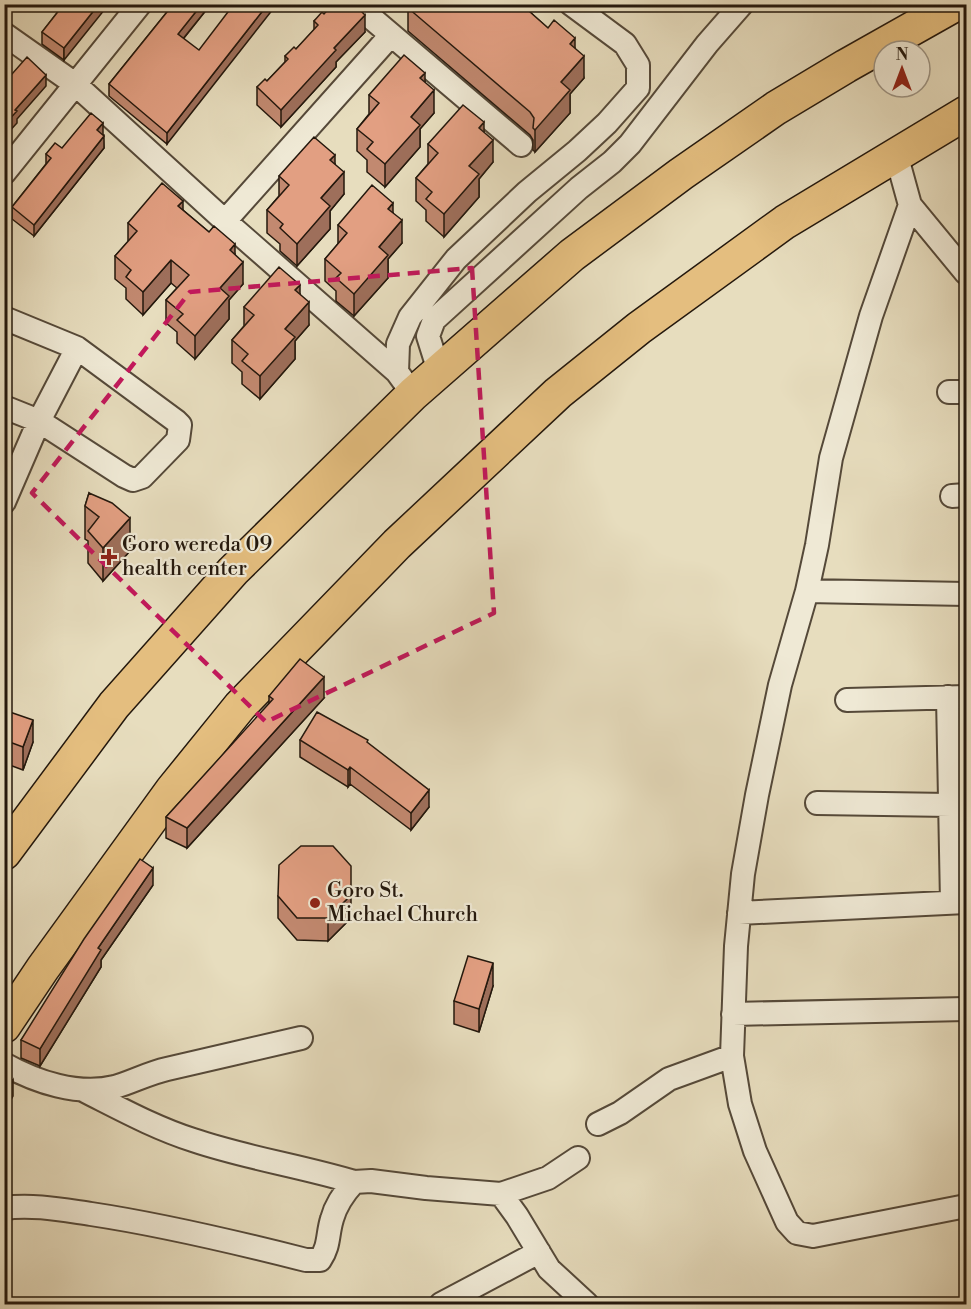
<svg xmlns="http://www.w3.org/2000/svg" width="971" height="1309" font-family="'Libre Bodoni',serif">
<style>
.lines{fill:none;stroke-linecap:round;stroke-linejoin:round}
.minor-casing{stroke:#554939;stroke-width:26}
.highway-casing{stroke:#24180d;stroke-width:36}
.minor{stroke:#efe9d5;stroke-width:22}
.highway{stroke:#e4be7f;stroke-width:33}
.wall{fill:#c28970;stroke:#24180d;stroke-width:1.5}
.shaded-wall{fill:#9e6f5b;stroke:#24180d;stroke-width:1.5}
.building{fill:#e29f82;stroke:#24180d;stroke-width:1.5}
.marked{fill:none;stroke:#c2185b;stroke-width:4.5;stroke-dasharray:12 8;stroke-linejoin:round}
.poi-dot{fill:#8f2418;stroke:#efe9d5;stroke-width:2}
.labels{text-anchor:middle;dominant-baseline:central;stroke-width:4.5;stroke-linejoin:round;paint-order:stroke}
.poi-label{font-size:21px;fill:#24180d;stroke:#efe9d5;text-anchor:start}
</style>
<rect width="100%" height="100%" fill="#e7ddbe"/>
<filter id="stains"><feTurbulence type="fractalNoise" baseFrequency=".00333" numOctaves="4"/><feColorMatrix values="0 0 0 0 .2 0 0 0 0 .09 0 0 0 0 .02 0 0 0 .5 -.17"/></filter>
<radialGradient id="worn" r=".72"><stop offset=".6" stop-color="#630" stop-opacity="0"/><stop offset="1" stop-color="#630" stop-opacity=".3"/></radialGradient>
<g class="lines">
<defs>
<path id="minor" d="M355 4 521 145
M4 34 75 84 225 221 397 372 413 394
M896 154 910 205 966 273
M4 173 140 4
M910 205 871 316 831 458 817 545 807 591 780 685 757 795 743 874 736 946 732 1056 740 1104 755 1151 787 1222 797 1233 813 1236 966 1206
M225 221 391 35
M4 318 77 348 176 421 180 425 178 440 142 477 133 480 124 476 39 421 4 407
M439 371 428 336 434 320 579 188 612 162 630 144 707 44 742 4
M397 372 398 344 410 317 456 259 527 192 577 151 607 123 638 88V65L625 44 571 4
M949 392H966
M952 496 966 495
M4 502 39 421 77 348
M807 591 966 594
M948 697 952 902
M847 700 966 697
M817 803 950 805
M739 913 966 902
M733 1014 966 1009
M4 1064C36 1082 78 1096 115 1087 132 1082 149 1073 167 1069 212 1059 256 1048 301 1038
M83 1090C119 1108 155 1128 193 1140 246 1158 301 1166 354 1182
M598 1124 620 1113 669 1079 732 1056
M501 1194 548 1178 578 1158
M4 1208C33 1204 63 1210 91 1214 164 1225 235 1242 306 1260H320C330 1245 327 1235 332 1219 336 1204 344 1193 354 1182L371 1181 426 1188 501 1194 517 1216 549 1269 587 1304
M441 1304 539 1252"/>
<path id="highway" d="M4 853 114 705 233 571 413 394 572 255 681 174 776 108 846 66 956 4
M4 1026 43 968 172 790 240 706 397 544 558 393 639 328 785 222 966 113"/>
</defs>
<use href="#minor" class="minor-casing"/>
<use href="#highway" class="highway-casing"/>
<use href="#minor" class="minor"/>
<use href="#highway" class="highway"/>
</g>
<path class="wall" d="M64 4V60L42 44V32Z
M167 4H211L184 38 167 144 109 96V84L167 12Z
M523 4V6L548 28 575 48 584 78 570 94V113L535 152 533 150V140L530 135 408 31V8Z
M324 14 365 32 336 62V67L281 127 257 105V87L267 81 285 62V56L296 49 314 30V21Z
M425 82 434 113 420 129V147L385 187 367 172V160L357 151V129L369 114V95Z
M484 132 493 162 479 179V197L444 237 426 221V210L416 201V178L428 164V144Z
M103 135 104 148 34 236 12 219V207L46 164V154Z
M335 164 344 194 330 211V229L297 266 280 251V244L267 233V210L279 196V176Z
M183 210 235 254 243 284 229 300V319L195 359 177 343V332L166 323V300L177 288 171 283 143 315 126 299V288L115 279V256L128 242V223Z
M393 213 402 243 388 259V278L354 316 336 301V291L325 281V259L338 244V225Z
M300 294 309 325 295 341V359L260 399 242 384V372L232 363V340L244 326V307Z
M89 493 130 551 103 581 88 563V541L85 539V506Z
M269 696 324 698 187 848 166 838V817L269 705Z
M4 710 33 742 23 770 4 763Z
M300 740 368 744 429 807 411 830 350 784 348 787 300 757Z
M153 885 101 960V967L40 1066 21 1058V1040Z
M278 896 351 918 328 941 297 940 278 918Z
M493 986 479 1032 454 1024V1001Z"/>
<path class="shaded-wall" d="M99 4H109L64 60V48Z
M202 4H211L178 45V34Z
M268 4H277L167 144V133Z
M365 15V32L336 62V67L281 127V110L334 48Z
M575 38V61L570 44Z
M584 56V78L570 94V113L535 152V130L561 82Z
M425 73V96L420 78Z
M46 75V86L17 119V123L4 137V125L15 110Z
M434 90V113L420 129V147L385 187V164L411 117Z
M484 122V145L479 128Z
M103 123V135L97 142V130Z
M104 136V148L34 236V225Z
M493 140V162L479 179V197L444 237V214L469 166Z
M335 155V177L330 160Z
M344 172V194L330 211V229L297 266V244L321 198Z
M183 201V223L178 206Z
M393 203V226L388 209Z
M402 220V243L388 259V278L354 316V294L379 247Z
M235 244V267L230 250Z
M171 260V283L143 315V292Z
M243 262V284L229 300V319L195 359V336L220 288Z
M300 285V308L295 290Z
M309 302V325L295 341V359L260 399V376L285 329Z
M130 518V551L103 581V548Z
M324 677V698L187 848V828Z
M33 720V742L23 770V747Z
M350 767V784L348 787V770Z
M429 790V807L411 830V813Z
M153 868V885L101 960V967L40 1066V1049L98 948Z
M351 895V918L328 941V918Z
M493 963V986L479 1032V1009Z
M13 1080V1096L4 1112V1096Z"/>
<path class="building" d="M64 4H99L64 48 42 32Z
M168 4H202L178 34 199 50 234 4H268L167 133 109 84 171 7Z
M333 4H354L365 15 334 48 336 50 281 110 257 87 265 79 267 81 288 59 285 56 294 47 296 49 318 25 314 21 322 12 324 14Z
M411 4H521L548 28 554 20 575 38 570 44 584 56 561 82 570 90 535 130 533 128 534 118 530 112 408 8Z
M404 55 425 73 420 78 434 90 411 117 420 125 385 164 367 149 373 142 357 129 379 103 369 95Z
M27 57 46 75 15 110 17 111 4 125V83Z
M463 105 484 122 479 128 493 140 469 166 479 174 444 214 426 199 432 192 416 178 438 153 428 144Z
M91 113 103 123 97 130 104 136 34 225 12 207 51 158 46 154 55 143 62 148Z
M314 137 335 155 330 160 344 172 321 198 330 206 297 244 280 228 283 224 267 210 289 185 279 176Z
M162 183 183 201 178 206 209 232 214 226 235 244 230 250 243 262 220 288 229 296 195 336 177 320 183 314 166 300 189 275 171 260 143 292 126 277 131 270 115 256 137 231 128 223Z
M372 185 393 203 388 209 402 220 379 247 388 255 354 294 336 278 341 273 325 259 347 233 338 225Z
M279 267 300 285 295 290 309 302 285 329 295 337 260 376 242 361 248 354 232 340 254 315 244 307Z
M89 493 112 503 130 518 103 548 88 531 99 517 85 506Z
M300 659 324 677 187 828 166 817 273 699 269 696Z
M4 710 33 720 23 747 4 740Z
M317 712 368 740 367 742 429 790 411 813 350 767 348 770 300 740Z
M301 846H333L351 866V895L328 918H297L278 896 279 865Z
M140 859 153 868 98 948 101 950 40 1049 21 1040 84 939Z
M468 956 493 963 479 1009 454 1001Z
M4 1076 13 1080 4 1096Z"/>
<path class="marked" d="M472 268 494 613 266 722 32 493 190 292Z"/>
<g class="poi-dot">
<path d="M106 548h6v6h6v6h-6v6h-6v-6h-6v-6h6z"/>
<circle cx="315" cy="903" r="6"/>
</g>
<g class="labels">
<g class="poi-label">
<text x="122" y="545">Goro wereda 09<tspan x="122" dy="24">health center</tspan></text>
<text x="327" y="891">Goro St.<tspan x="327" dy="24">Michael Church</tspan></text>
</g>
</g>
<rect width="971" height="1309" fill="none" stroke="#e7ddbe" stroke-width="24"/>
<rect x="6" y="6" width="959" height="1297" fill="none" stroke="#24180d" stroke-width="3"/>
<rect x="12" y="12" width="947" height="1285" fill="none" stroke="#24180d" stroke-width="1.5"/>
<g transform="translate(902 69)"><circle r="28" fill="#efe9d5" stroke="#9e9585" stroke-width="1.5"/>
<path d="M0-4.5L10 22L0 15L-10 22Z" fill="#8f2418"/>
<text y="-9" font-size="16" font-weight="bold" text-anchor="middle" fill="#24180d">N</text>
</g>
<rect width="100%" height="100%" filter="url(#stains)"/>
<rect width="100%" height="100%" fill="url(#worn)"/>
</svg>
